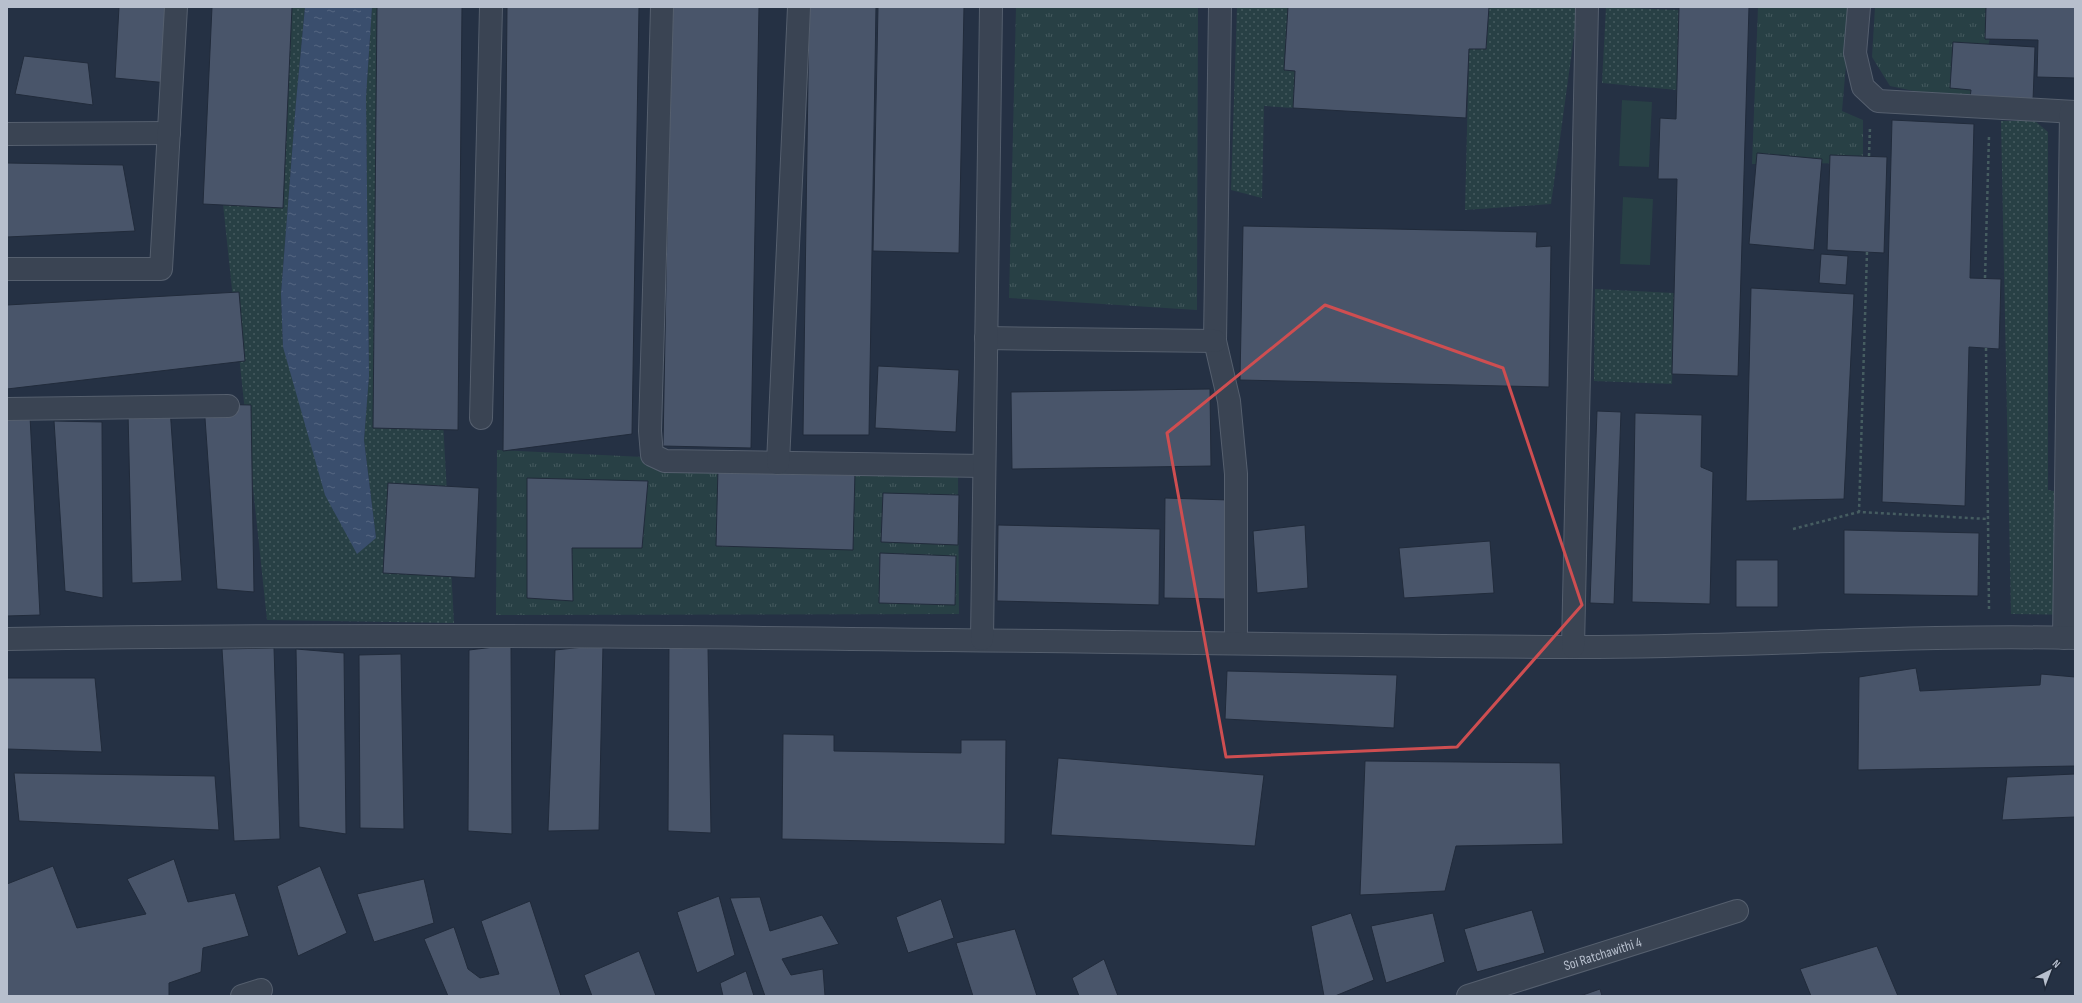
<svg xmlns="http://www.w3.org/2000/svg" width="2082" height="1003" font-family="'Sofia Sans Condensed',sans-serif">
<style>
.grass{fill:url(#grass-tufts)}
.garden{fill:url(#garden-dots)}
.pitch{fill:#284045}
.water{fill:url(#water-ripples)}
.building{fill:#49556a;stroke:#212b3b}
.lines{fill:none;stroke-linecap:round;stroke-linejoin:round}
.minor-casing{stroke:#555f6e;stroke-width:24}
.path{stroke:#465d61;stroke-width:2.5;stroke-dasharray:3 3;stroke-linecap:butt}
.minor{stroke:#3a4453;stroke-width:22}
.marked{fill:none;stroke:#ce4e51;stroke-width:3;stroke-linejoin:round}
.labels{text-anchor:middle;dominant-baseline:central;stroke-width:3.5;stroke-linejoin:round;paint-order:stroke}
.street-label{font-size:14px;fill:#b7bfcd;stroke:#1f2939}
</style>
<defs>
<pattern id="grass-tufts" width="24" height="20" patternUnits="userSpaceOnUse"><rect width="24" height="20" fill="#284045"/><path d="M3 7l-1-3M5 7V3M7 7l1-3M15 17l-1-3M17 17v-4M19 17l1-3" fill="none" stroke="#455a5f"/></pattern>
<pattern id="garden-dots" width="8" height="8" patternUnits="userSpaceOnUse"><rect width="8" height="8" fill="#284045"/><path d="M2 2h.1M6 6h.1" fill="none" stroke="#455a5f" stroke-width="1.8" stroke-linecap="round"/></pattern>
<pattern id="water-ripples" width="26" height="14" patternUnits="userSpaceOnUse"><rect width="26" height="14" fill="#3a4e6d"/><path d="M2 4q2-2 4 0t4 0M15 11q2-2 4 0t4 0" fill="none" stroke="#546681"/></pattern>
</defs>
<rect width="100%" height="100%" fill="#253144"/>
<path class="grass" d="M1016 7H1198L1197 310 1009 298Z
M1758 7H1851L1842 111 1863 120V163L1752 164Z
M1875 7H2075L1996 12 1977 94 1938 96 1890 86 1872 57Z
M497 450 958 472 959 614 496 615Z"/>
<path class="garden" d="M243 7H305L296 102 281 294 283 347 376 538 364 440 369 376 366 97 372 7H427L421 15 454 623 267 620 223 204Z
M1237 7H1288L1284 70 1295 71 1293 108 1264 106 1262 198 1231 190Z
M1489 7H1578L1551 204 1465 210 1469 49H1486Z
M1606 7 1679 10 1677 90 1602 83Z
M2001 121H2035L2048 132V490L2075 495V615L2011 614Z
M1595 289 1674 293 1672 384 1594 381Z"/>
<path class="pitch" d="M1622 100 1652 102 1649 167 1619 166Z
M1623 197 1653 199 1650 265 1620 264Z"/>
<path class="water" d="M305 7H372L366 97 369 376 364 440 376 538 357 554 325 495 283 347 281 294 296 102Z"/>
<path class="building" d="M119 7H181L179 84 115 78Z
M212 7H292L283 208 203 204Z
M377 7H462L458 430 373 428Z
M507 7H639L632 434 503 451Z
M671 7H759L751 448 663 446Z
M809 7H876L869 435H803Z
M878 7H964L959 253 873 251Z
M1288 7H1489L1486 49H1469L1466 118 1293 108 1295 71 1284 70Z
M1679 7H1749L1738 376 1672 374 1677 179H1658L1660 118 1676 119Z
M1986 7H2075V78L2037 77 2038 40 1985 39Z
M1953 42 2035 47 2033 101 1970 98 1971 90 1950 88Z
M24 56 88 63 93 105 15 94Z
M1892 120 1974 124 1970 278 2001 279 1999 349 1969 347 1965 506 1882 502Z
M1757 153 1822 159 1814 250 1749 244Z
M1830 155 1887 157 1884 253 1827 250Z
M7 163 123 165 135 231 7 237Z
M1243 226 1537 232 1536 247 1551 246 1549 387 1240 380Z
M1821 254 1848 256 1846 285 1819 283Z
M1751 288 1854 294 1844 499 1746 501Z
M239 292 245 361 7 389V305Z
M878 366 959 370 956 432 875 428Z
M1210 389 1211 466 1012 469 1011 392Z
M204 404 251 405 254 592 217 589Z
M170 408 182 581 132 583 128 412Z
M1597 411 1621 412 1614 604 1590 603Z
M1635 413 1702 415 1701 467 1713 472 1710 604 1632 602Z
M7 416H30L40 615 7 616Z
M54 421 102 422 103 598 65 591Z
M718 468 855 472 853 550 716 546Z
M527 478 648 481 642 548H572L573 601 527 598Z
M388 483 479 488 475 578 383 573Z
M883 493 959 495 958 545 881 542Z
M1165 498 1229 500 1227 599 1164 598Z
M998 525 1160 529 1159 605 997 601Z
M1305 525 1308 588 1257 593 1253 531Z
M1844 530 1979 533 1978 596 1844 594Z
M1490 541 1494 593 1404 598 1399 548Z
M880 553 956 556 955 605 879 603Z
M1736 560H1778V607H1736Z
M669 640 708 647 711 833 668 831Z
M511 645 512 834 468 831 469 650Z
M603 645 599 830 548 831 555 650Z
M274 648 280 839 234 841 222 649Z
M296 649 344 653 346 834 299 827Z
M401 654 404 829 360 828 359 655Z
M1916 668 1920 691 2040 685 2041 674 2075 677V766L1858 770 1859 677Z
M1227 671 1397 675 1394 728 1225 719Z
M7 678H95L102 752 7 749Z
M783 734 834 735V751L961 753V740H1006L1005 844 782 839Z
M1058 758 1264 775 1255 846 1051 835Z
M1365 761 1560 763 1563 844 1456 846 1445 891 1360 895Z
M14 773 215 776 219 830 19 821Z
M2075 774V817L2002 820 2007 777Z
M174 859 188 902 235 893 249 936 203 948 201 972 169 983V996H7V884L53 866 77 928 146 914 127 879Z
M320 866 347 933 298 956 277 886Z
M424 879 434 923 374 942 357 894Z
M719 896 735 955 697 973 677 912Z
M760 897 770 931 822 915 839 944 782 959 791 975 823 969 825 996H765L730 898Z
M941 899 954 938 908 953 896 917Z
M530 901 561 996H448L424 939 454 927 468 969 480 978 499 974 481 921Z
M1532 910 1545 953 1477 972 1464 929Z
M1351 913 1374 980 1335 996H1324L1311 926Z
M1433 913 1445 962 1386 983 1371 926Z
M1015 929 1037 996H973L956 943Z
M1877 946 1898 996H1811L1800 969Z
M639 951 656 996H592L584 975Z
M1104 959 1118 996H1079L1072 978Z
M746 971 754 996H723L720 983Z
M1600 989 1602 996H1580Z"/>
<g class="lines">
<defs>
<g id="minor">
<path d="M662 7 650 431 652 455 665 461 984 466"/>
<path d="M1220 7 1215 341 1229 401 1236 474V643"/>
<path d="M1859 7 1855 53 1863 87 1878 101 2075 112"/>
<path d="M7 134 169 133"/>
<path d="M7 269H161L176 7"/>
<path d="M986 338 1215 341"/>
<path d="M7 409 228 406"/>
<path d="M481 418 491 7"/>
<path d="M778 463 799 7"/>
<path d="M2064 638 2071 112"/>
<path d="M7 639C527 630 1046 643 1566 647 1736 648 1905 634 2075 638"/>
<path d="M982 639 991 7"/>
<path d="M1573 647 1587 7"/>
<path d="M242 996 261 990"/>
<path id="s1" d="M1468 996 1737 911"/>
</g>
</defs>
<use href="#minor" class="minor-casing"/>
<path class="path" d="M1869 156 1870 127
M1867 252 1859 512 1988 519
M1985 278 1989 136
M1986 348 1989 609
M1793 529 1859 512"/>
<use href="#minor" class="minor"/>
</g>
<path class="marked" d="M1325 305 1503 368 1582 605 1457 747 1226 757 1167 433Z"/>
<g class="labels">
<g class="street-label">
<text stroke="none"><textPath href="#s1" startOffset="141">Soi Ratchawithi 4</textPath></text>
</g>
</g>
<rect width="2082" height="1003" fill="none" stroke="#b7bfcd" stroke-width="16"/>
<g transform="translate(2050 971) rotate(42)" stroke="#1f2939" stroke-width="3" paint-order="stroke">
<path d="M0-3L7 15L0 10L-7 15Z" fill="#b7bfcd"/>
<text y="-6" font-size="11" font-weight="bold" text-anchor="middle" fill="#b7bfcd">N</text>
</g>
</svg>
